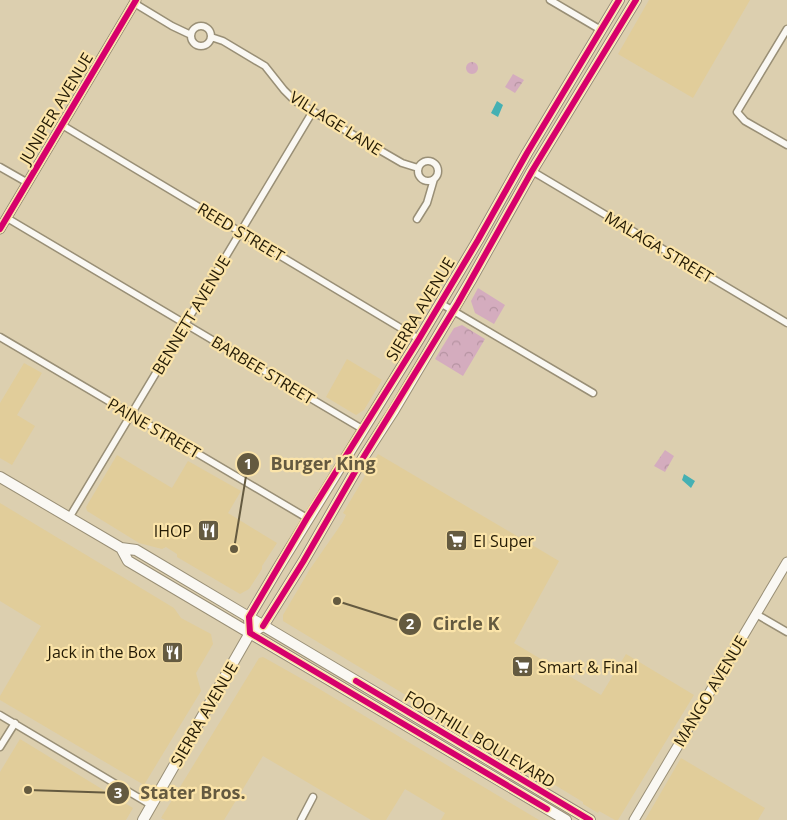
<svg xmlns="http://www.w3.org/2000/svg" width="787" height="820" font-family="'Open Sans',sans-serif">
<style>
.built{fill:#e1cd9a}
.park{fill:url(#park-crowns)}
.water{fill:#45b0b3}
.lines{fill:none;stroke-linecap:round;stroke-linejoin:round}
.minor-casing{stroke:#998f76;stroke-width:9}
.tertiary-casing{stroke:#998f76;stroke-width:11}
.primary-casing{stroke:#998f76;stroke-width:12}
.minor{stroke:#faf8f3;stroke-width:6}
.tertiary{stroke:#faf8f3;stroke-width:9}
.primary{stroke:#faf8f3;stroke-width:10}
.cycleway-casing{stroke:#fbe4a9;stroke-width:9}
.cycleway{stroke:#d6006c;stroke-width:6}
.labels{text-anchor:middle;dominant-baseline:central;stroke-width:4.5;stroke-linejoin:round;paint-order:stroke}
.street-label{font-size:16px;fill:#241b05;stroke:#fbe4a9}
.poi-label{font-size:16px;fill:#241b05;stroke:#fbe4a9;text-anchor:end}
.leader{fill:none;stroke:#645a40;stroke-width:2}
.callout-dot{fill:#645a40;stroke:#fbe4a9;stroke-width:2}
.mark-label{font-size:15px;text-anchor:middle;font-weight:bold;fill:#fff}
.callout-label{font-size:18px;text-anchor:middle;font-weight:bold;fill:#645a40;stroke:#fbe4a9;stroke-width:4.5;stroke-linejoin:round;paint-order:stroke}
</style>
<defs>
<pattern id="park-crowns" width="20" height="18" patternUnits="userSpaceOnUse" patternTransform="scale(1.25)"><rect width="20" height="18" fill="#d4acbe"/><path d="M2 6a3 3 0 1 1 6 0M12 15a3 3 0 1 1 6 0" fill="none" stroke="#b693a2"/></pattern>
</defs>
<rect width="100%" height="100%" fill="#dccfaf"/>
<path class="built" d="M649 0H750L693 98 618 54Z
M347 359 382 380 364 410 356 415 326 397Z
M24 363 42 373 17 415 35 426 12 465 0 458V403Z
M378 454 559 561 514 643 601 695 626 654 694 695 618 820H615L599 811 598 813 583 804V802L283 621V615L310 569 342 523 346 515 343 513Z
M117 455 172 488 188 461 241 491 228 513 277 543 262 566V569L249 589 240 594 177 557V554L166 547 162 549 139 543 87 511 86 507Z
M0 503 174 608 181 618 211 634 213 644 196 673 201 691 144 785 0 700V696L41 626 0 601Z
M263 657 311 684 539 820H441L445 813 405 789 386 820H371L263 756 224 820H165L161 818 259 658Z
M20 739 133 808 126 820H0V772Z
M681 758 765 808 758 820H645Z"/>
<path class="park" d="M466 68a6 6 0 1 1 12 0a6 6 0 1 1-12 0Z
M513 74 524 80 515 93 505 87Z
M478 288 505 305 494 324 475 313 471 301Z
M462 325 485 339 463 376 435 359 454 328Z
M665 450 674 456 665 472 654 466Z"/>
<path class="water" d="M497 101 503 105 498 117 491 113Z
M684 474 695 481 691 488 682 480Z"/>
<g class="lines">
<defs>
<path id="minor" d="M550 0 601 30
M134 3 172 26 191 35
M191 36a10 10 0 1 1 20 0a10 10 0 1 1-20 0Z
M787 29 737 112 745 121 787 145
M211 37 223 41 265 66 284 90 295 101 402 163 418 168
M62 125 419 339
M418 171a10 10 0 1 1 20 0a10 10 0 1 1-20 0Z
M0 167 28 183
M532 171 787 323
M7 218 364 430
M417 219 427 203 434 179
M440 303 593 393
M0 337 307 518
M69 518 313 111
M756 614 787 632
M0 715 151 805
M0 747 15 723
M301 820 313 797"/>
<path id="tertiary" d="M0 229 136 0
M634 820 787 562"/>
<path id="primary" d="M0 477 121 548 136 550 590 820
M121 548 128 561 566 820
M250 633 263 626 303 562 363 458 394 410 471 280 532 171 636 0
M143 820 250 633 249 617 278 568 419 339 478 240 527 153 619 0"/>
</defs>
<use href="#minor" class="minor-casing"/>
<use href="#tertiary" class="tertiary-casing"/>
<use href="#primary" class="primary-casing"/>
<use href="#minor" class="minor"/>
<use href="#tertiary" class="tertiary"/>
<use href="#primary" class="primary"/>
<defs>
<path id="cycleway" d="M0 229 136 0
M263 626 303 562 363 458 458 303 532 171 636 0
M356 681 590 820
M547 809 250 633 249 617 307 518 419 339 478 240 527 153 619 0"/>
</defs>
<use href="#cycleway" class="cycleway-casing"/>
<use href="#cycleway" class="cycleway"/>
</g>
<defs>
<symbol id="restaurant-square" viewBox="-11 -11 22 22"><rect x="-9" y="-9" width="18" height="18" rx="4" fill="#645a40" stroke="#fbe4a9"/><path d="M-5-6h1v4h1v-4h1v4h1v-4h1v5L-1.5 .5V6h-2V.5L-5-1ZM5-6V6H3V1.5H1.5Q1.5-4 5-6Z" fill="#fff"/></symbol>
<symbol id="supermarket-square" viewBox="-11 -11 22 22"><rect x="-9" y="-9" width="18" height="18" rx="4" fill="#645a40" stroke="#fbe4a9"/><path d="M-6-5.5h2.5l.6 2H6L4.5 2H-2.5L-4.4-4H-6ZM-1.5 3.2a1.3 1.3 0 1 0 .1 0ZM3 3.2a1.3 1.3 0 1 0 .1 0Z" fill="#fff"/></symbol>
</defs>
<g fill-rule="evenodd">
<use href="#restaurant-square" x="196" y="518" width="25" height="25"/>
<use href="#supermarket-square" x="444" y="528" width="25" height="25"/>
<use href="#restaurant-square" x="160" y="640" width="25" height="25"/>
<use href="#supermarket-square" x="510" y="654" width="25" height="25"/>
</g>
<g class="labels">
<g class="street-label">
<text transform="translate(56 108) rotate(-59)">JUNIPER AVENUE</text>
<text transform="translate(336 123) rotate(32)">VILLAGE LANE</text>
<text transform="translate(241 232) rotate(31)">REED STREET</text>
<text transform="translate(659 247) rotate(31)">MALAGA STREET</text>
<text transform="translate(420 309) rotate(-59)">SIERRA AVENUE</text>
<text transform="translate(191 315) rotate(-59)">BENNETT AVENUE</text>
<text transform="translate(263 370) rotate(31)">BARBEE STREET</text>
<text transform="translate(154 428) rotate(30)">PAINE STREET</text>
<text transform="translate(710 691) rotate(-59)">MANGO AVENUE</text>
<text transform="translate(204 714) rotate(-60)">SIERRA AVENUE</text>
<text transform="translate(480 739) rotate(31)">FOOTHILL BOULEVARD</text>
</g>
<g class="poi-label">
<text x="192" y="531">IHOP</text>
<text x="473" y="541" text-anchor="start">El Super</text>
<text x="156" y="652">Jack in the Box</text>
<text x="538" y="667" text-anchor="start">Smart &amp; Final</text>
</g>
</g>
<path class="leader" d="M234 549L248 464M337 601L410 624M28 790L118 793"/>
<g class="callout-dot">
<circle cx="234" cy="549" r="5"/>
<circle cx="337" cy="601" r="5"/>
<circle cx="28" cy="790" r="5"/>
<circle cx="248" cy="464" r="12"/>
<circle cx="410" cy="624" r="12"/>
<circle cx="118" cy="793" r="12"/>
</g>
<g class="mark-label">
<text x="248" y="469">1</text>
<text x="410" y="629">2</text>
<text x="118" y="798">3</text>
</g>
<g class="callout-label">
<text x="323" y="470">Burger King</text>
<text x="466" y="630">Circle K</text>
<text x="193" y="799">Stater Bros.</text>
</g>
</svg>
